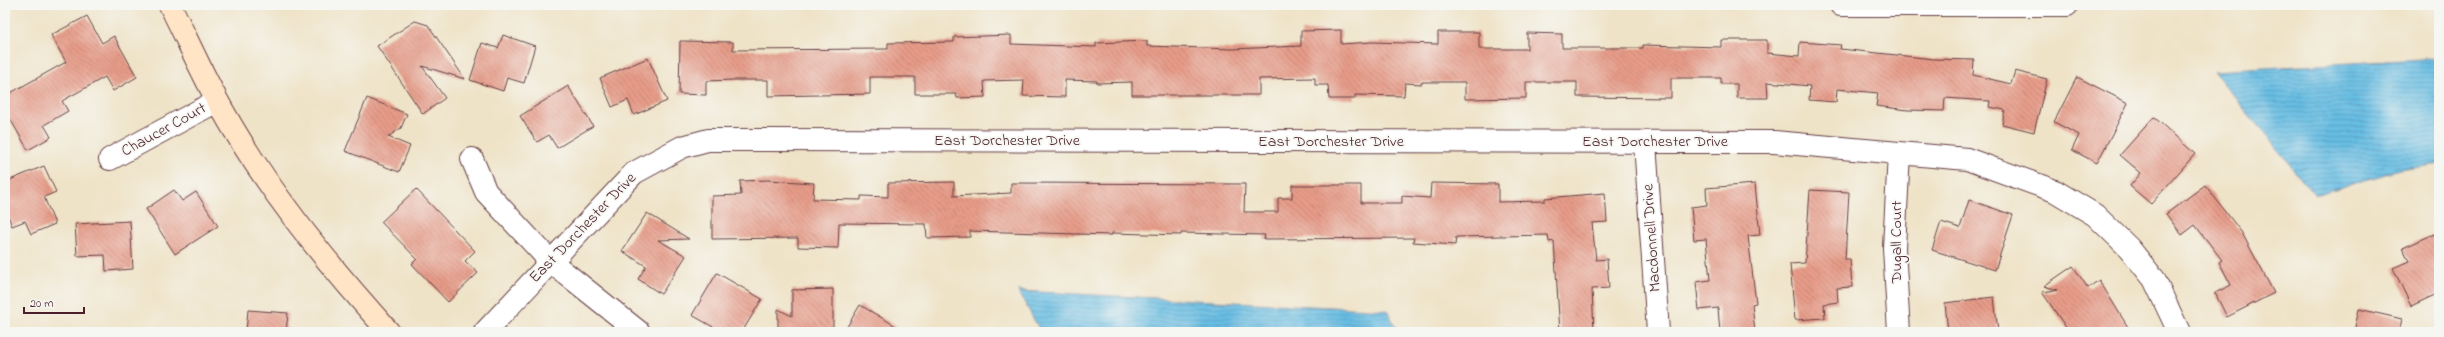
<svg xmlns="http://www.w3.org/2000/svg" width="2444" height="337" font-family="'Indie Flower',sans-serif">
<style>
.water{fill:url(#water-rules);stroke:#586e88}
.building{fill:url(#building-back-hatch)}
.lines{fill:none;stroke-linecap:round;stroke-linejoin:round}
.street-casing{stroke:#633c42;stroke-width:24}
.secondary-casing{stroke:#633c42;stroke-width:24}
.street{stroke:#fff;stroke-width:22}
.secondary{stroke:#ffe4c6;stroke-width:22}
.labels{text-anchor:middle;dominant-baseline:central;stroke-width:3.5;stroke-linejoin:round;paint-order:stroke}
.street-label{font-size:16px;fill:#4a1f2b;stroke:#f6f6f2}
</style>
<defs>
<pattern id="water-rules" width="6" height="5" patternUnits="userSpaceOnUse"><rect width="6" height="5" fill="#67bee4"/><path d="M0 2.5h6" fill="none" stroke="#579ab9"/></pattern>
<pattern id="building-back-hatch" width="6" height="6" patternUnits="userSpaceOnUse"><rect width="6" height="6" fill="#e79c89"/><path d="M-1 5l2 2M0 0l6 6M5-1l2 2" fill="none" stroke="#bd7f70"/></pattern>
</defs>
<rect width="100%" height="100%" fill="#f6f6f2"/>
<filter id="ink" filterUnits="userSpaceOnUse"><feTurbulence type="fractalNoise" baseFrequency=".025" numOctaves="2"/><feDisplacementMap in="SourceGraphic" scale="8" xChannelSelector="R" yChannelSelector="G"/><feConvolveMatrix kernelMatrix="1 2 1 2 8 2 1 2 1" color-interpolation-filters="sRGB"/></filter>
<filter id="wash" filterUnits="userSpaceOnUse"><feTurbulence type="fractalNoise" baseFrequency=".012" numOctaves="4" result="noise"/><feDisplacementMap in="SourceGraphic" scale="16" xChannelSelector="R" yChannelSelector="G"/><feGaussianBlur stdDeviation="0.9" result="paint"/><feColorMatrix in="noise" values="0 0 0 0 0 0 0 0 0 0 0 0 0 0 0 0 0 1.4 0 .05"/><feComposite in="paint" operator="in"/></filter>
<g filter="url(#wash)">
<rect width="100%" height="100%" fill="#efe3c7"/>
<path class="water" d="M2439 58V164L2399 170 2315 195 2213 71Z
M1018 291 1387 310 1398 332H1041Z"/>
<g id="blocks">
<path class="building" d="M87 16 102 43 114 36 137 77 113 91 105 77 62 101 68 111 44 125 51 137 28 150 5 110V96L66 62 51 35Z
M415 21 428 25 465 79 422 66 445 98 423 114 377 46Z
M1341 30V44L1372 42 1438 44V32H1479V49H1527V33L1562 34V48H1643V45L1721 47V40H1767V53L1799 56 1800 42 1841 45 1840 49 1934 59 1974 60 1973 75 2011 84 2015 71 2047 79 2034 132 2002 124 2005 110 1989 107 1990 101 1945 98 1944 111 1908 110 1876 106 1878 93 1837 89 1836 102 1809 100 1810 86 1767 82 1768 98H1737V84H1721V78H1671V98L1577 97V82H1526V98L1465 99V82H1422V84L1405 83 1404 96 1355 95V99H1329L1328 85H1315V78L1259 79V95H1132V82L1097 83V81L1065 80V97L1023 96 1024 80 984 81 985 97 957 98 956 94H915V77H870V94L768 96V80H733L706 81V95L679 94 680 41 733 42V50L888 49V43L954 42V37L1011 35V44L1096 47V43L1147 41V46L1232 49 1301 46V31Z
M503 35 535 46 524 83 507 78 503 91 470 80 482 43 498 48Z
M648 58 667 101 634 115 628 100 612 107 600 78Z
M2077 77 2128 103 2097 163 2072 150 2079 135 2054 122Z
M568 86 593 126 557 148 549 135 537 142 520 116Z
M367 98 407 114 401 128 388 137 410 146 399 172 345 151Z
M2154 117 2195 154 2151 204 2130 186 2141 173 2120 155Z
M44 166 56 192 44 197 55 224 31 234 25 221 12 226 5 209V182Z
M769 180 814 183 813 199 861 200V196L888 197V183L954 182V196L1011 193V183L1245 184 1244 212H1278V198H1292V185H1361V203H1402V196L1430 198 1431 183 1498 184V202L1545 201V198L1605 193 1607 222 1592 223 1596 260 1607 259 1609 288 1592 289 1594 332H1560L1554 241 1549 242 1548 235 1456 237 1455 245 1413 242 1414 238 1264 239 1265 235 1181 233V235L1112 233V235L970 231V237L927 238 926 224 839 223 838 248 798 247V238L712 239V196L741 195 740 181Z
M1755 184 1760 235 1748 236 1756 303 1752 304 1755 332H1720L1718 308 1699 310 1696 282 1710 280 1706 239 1694 240 1691 207 1707 205 1706 188Z
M2205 185 2242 233 2274 293 2227 317 2215 293 2231 285 2219 262 2222 260 2195 225 2182 235 2166 214Z
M416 189 475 251 465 261 478 273 448 302 412 264 417 259 381 222Z
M174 190 182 201 196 192 218 226 175 254 146 209Z
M1810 190 1849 192 1845 259H1850L1852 287 1837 288 1838 302 1824 304 1825 318 1795 320 1790 264 1805 263Z
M1969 200 2013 215 1995 270 1932 250 1941 222 1960 228Z
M647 213 689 239 658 240 686 256 661 294 638 279 646 266 622 251Z
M130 221 133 269 106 271 105 255 77 256 75 224Z
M2434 234 2439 246V293L2411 306 2393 268 2409 261 2403 248Z
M2073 266 2088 288 2099 280 2131 332H2069L2042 292 2057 290 2044 286Z
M717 273 762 299 742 332H722L692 315Z
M833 289V332H778V309L792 316V290Z
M1994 297 1998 332H1948L1945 303Z
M860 305 906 332H844Z
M2359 309 2402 319 2399 332H2354Z
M248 310 288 313 286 332H246Z"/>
</g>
</g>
<g filter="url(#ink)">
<use href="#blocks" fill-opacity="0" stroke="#633c42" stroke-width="1"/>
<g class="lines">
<defs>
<path id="street" d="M1841 5H2067
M1645 143 1658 332
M110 159 217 101
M472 159 486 192 550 261 639 332
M485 332 634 173 682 147 708 140 1774 142 1967 159 2055 191 2095 215 2129 248 2154 279 2179 332
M1899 332 1894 248 1899 153"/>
<path id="secondary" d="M170 5C186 37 200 69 217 100 263 185 325 261 389 332"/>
</defs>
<use href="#street" class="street-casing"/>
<use href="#secondary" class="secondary-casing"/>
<use href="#street" class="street"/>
<use href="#secondary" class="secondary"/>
</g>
</g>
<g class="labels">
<g class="street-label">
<text transform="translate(164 130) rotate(-29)">Chaucer Court</text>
<text x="1007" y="141">East Dorchester Drive</text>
<text x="1331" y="142">East Dorchester Drive</text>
<text x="1655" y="142">East Dorchester Drive</text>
<text transform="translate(583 228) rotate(-46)">East Dorchester Drive</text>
<text transform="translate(1652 238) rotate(-94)">Macdonnell Drive</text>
<text transform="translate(1897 242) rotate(-90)">Dugall Court</text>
</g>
</g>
<rect width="2444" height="337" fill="none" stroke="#f6f6f2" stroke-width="20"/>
<path d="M24 307v6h60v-6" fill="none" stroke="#4a1f2b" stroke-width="2"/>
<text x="30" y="307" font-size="12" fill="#4a1f2b" stroke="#f6f6f2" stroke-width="3" paint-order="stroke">20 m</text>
</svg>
